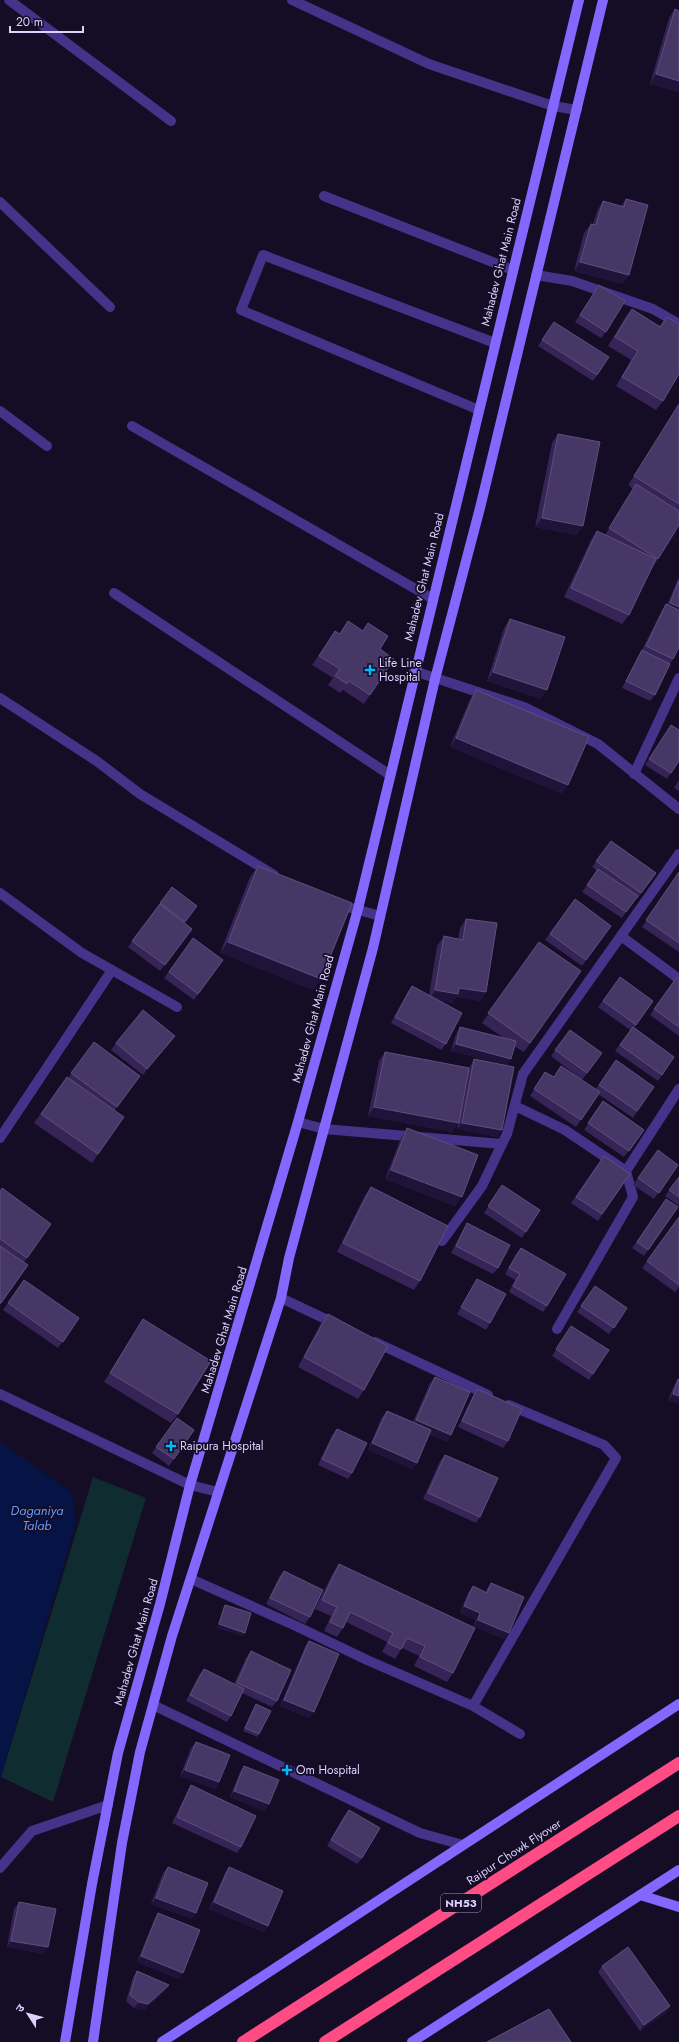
<svg xmlns="http://www.w3.org/2000/svg" width="679" height="2042" font-family="Jost,'Noto Sans Devanagari',sans-serif">
<style>
.green{fill:#0f2c30}
.water{fill:#051345}
.lines{fill:none;stroke-linecap:round;stroke-linejoin:round}
.street{stroke:#438;stroke-width:10}
.secondary{stroke:#8368ff;stroke-width:10}
.highway{stroke:#ff4c85;stroke-width:12}
.wall{fill:#352455}
.shaded-wall{fill:#20133a}
.building{fill:#473767;stroke:#5e4f7f}
.poi-dot{fill:#00bbfc;stroke:#150c25;stroke-width:1.5}
.labels{text-anchor:middle;dominant-baseline:central;stroke-width:3.5;stroke-linejoin:round;paint-order:stroke}
.shield{fill:#150c25;stroke:#a196be;stroke-width:1}
.shield-label{font-size:11px;font-weight:bold;fill:#ddd1ff}
.street-label{font-size:12px;fill:#ddd1ff;stroke:#150c25}
.poi-label{font-size:12px;fill:#ddd1ff;stroke:#150c25;text-anchor:start}
.water-label{font-size:13px;font-style:italic;fill:#5f9cff;stroke:#150c25}
</style>
<rect width="100%" height="100%" fill="#150c25"/>
<path class="green" d="M93 1477 146 1498 53 1802 1 1777Z"/>
<path class="water" d="M0 1441 72 1493 76 1523 0 1780Z"/>
<g class="lines">
<path class="street" d="M9 0 171 121
M292 0 429 64 553 106 577 110
M324 196 513 270
M0 202 110 307
M536 275 572 281 653 309 679 324
M479 410 241 310 263 255 495 343
M0 411 47 446
M132 426 433 599
M114 593 390 775
M414 671 524 707 598 744 679 809
M0 698 98 762 140 794 274 875
M634 774 679 678
M0 893 82 953 177 1007
M337 904 380 916
M621 936 679 979
M515 1106 565 1130 626 1171 633 1197 557 1329
M298 1122 324 1129 502 1144
M0 1138 112 970
M626 1171 679 1089
M442 1241 482 1186 502 1144 507 1134 523 1074 679 854
M281 1298 336 1324
M375 1342 488 1395
M0 1394 190 1485 218 1492
M191 1579 296 1626 367 1660 473 1706 520 1734
M153 1705 420 1833 463 1845
M473 1706 616 1458 604 1445 509 1405
M0 1868 32 1831 108 1805"/>
<path class="secondary" d="M640 1895 679 1907
M65 2042 92 1884 118 1753 160 1604 190 1485 298 1122 358 909 579 0
M93 2042 122 1843 140 1752 172 1636 281 1298 289 1258 373 948 435 679 480 508 603 0
M162 2042 679 1704
M412 2042 679 1870"/>
<path class="highway" d="M243 2042 679 1763
M325 2042 679 1816"/>
</g>
<path class="wall" d="M675 9 679 11V92L650 84 669 18Z
M626 199 629 275 622 284 574 271 584 233 591 224H593L597 211 603 201 621 206Z
M599 285 606 332 601 338 575 322Z
M632 309 660 326 667 317 663 401 656 410 616 386 631 360 608 346 625 318Z
M554 322 597 375 593 381 538 346Z
M679 404V525L658 559 652 568 629 615 622 624 564 597 591 540 597 531 605 535 633 489 628 485Z
M558 434 577 535 535 527 552 443Z
M679 577V647L673 659 670 664 655 695 650 701 622 688 638 657 642 650 662 610 666 604 667 605Z
M510 619 541 699 487 681 504 628Z
M348 621 380 649 370 695 364 704 343 690 340 693 328 685 333 678 312 665 335 631 339 634Z
M476 690 562 794 450 747 470 699Z
M671 725V773L667 779 645 765Z
M679 780V791L674 788Z
M611 841 656 873 637 899 636 898 622 918 582 892 597 871 592 867Z
M258 866 321 979 313 990 220 953 250 877Z
M679 872V952L642 927Z
M575 899 611 926 582 966 545 940Z
M160 903 197 906 184 923 192 929 160 971 128 947Z
M466 919 486 992 480 1001 456 997 452 1003 441 1001 446 1044 441 1050 391 1023 407 993 412 986 429 995 437 946 444 936 458 939 460 928Z
M193 938 223 960 194 1000 164 978Z
M539 942 581 971 524 1052 514 1046 507 1065 451 1051 456 1034 460 1027 504 1038 482 1023Z
M620 977 653 1001 634 1028 674 1057 658 1081 615 1051 630 1030 598 1007Z
M677 977 679 978V1036L650 1015Z
M570 1030 602 1053 582 1080 551 1056Z
M94 1042 140 1076 114 1111 124 1117 92 1163 34 1123 67 1077 68 1078Z
M170 1042 143 1075 111 1050 116 1043Z
M385 1052 469 1068 470 1066 474 1059 498 1137 457 1129 467 1082 452 1132 368 1116 379 1061Z
M616 1060 654 1087 633 1118 598 1094 576 1127 530 1096 545 1072 553 1077 596 1089Z
M603 1101 644 1130 624 1157 584 1130Z
M407 1128 455 1206 385 1179 401 1138Z
M658 1150 678 1165 654 1199 633 1185Z
M604 1156 630 1174 598 1221 571 1203Z
M679 1177V1206L665 1196Z
M502 1185 540 1210 522 1238 484 1213Z
M371 1187 420 1281 414 1290 337 1252 364 1197Z
M0 1192 51 1224 24 1262 28 1265 0 1305Z
M666 1199 678 1207 644 1256 632 1248Z
M679 1217V1287L675 1292 642 1268Z
M467 1223 498 1268 493 1274 451 1253 463 1230Z
M521 1248 547 1306 543 1312 509 1292 515 1280 505 1274 516 1254Z
M477 1279 490 1323 486 1330 457 1314 473 1285Z
M24 1280 79 1318 58 1348 3 1310Z
M595 1286 627 1308 609 1334 577 1312Z
M328 1314 364 1390 358 1399 298 1367 321 1323Z
M143 1319 178 1414 171 1423 104 1382 137 1328Z
M571 1326 593 1374 589 1380 552 1356Z
M435 1377 451 1435 447 1442 429 1434 417 1463 412 1469 368 1450 382 1417 387 1411 413 1422 430 1383Z
M678 1379 679 1404 668 1400 674 1386Z
M477 1389 508 1441 503 1448 458 1427 473 1395Z
M177 1418 194 1430 169 1466 152 1453Z
M337 1429 352 1473 348 1479 318 1465 332 1435Z
M445 1455 480 1517 476 1523 423 1499 440 1461Z
M339 1564 453 1673 447 1682 414 1666 419 1656 402 1648 395 1659 382 1652 387 1642 346 1622 343 1628 337 1637 324 1631 331 1616 315 1609 333 1573Z
M284 1571 310 1617 305 1624 266 1604 279 1577Z
M491 1583 504 1639 473 1626 476 1620 460 1613 468 1593 473 1586 485 1592Z
M225 1605 245 1633 243 1636 217 1628 223 1608Z
M309 1641V1718L280 1706 305 1647Z
M251 1651 277 1701 272 1707 242 1693 231 1716 227 1722 186 1701 199 1675 204 1669 234 1684 246 1658Z
M256 1704 259 1734 257 1737 243 1731 254 1707Z
M196 1742 219 1782 215 1789 180 1776 191 1748Z
M244 1766 269 1804 264 1811 230 1797 240 1772Z
M191 1785 241 1847 237 1853 172 1823 187 1792Z
M349 1810 362 1858 357 1864 327 1846 344 1816Z
M168 1867 192 1919 151 1904 163 1873Z
M229 1867 268 1926 263 1932 209 1909 225 1873Z
M19 1902 44 1954 7 1947 14 1909Z
M158 1913 179 1979 137 1962 154 1920Z
M602 1966 670 2006 666 2013 640 2031 598 1972Z
M137 1971 165 1991 144 2010 134 2008 126 2001 133 1977Z"/>
<path class="shaded-wall" d="M656 74 679 81V92L650 84Z
M580 262 629 275 622 284 574 271Z
M542 518 583 526 577 535 535 527Z
M670 603 679 607V615L665 610Z
M493 672 547 690 541 699 487 681Z
M456 738 568 785 562 794 450 747Z
M228 942 321 979 313 990 220 953Z
M459 988 486 992 480 1001 456 997 452 1003 429 1000 435 990Z
M175 1036 170 1042 143 1075 147 1069Z
M456 1044 511 1059 507 1065 451 1051Z
M374 1107 459 1123 452 1132 368 1116Z
M462 1123 502 1130 498 1137 457 1129Z
M391 1170 462 1197 455 1206 385 1179Z
M673 1394 679 1396V1404L668 1400Z
M416 1420 451 1435 447 1442 411 1427Z
M372 1443 417 1463 412 1469 368 1450Z
M464 1606 480 1613 476 1620 460 1613Z
M478 1620 509 1633 504 1639 473 1626Z
M219 1624 245 1633 243 1636 217 1628Z
M284 1700 314 1712 309 1718 280 1706Z
M185 1770 219 1782 215 1789 180 1776Z
M234 1791 269 1804 264 1811 230 1797Z
M156 1898 196 1913 192 1919 151 1904Z
M214 1902 268 1926 263 1932 209 1909Z
M11 1941 48 1947 44 1954 7 1947Z
M141 1956 183 1973 179 1979 137 1962Z
M169 1985 165 1991 144 2010 134 2008 139 2002Z
M670 2006 666 2013 640 2031 644 2025Z"/>
<path class="building" d="M675 9 679 11V81L656 74Z
M626 199 648 205 629 275 580 262 591 224 596 225 603 201 624 207Z
M599 285 625 301 606 332 580 315Z
M632 309 660 327 667 317 679 324V374L663 401 622 377 638 351 615 337Z
M554 322 609 357 597 375 542 340Z
M679 404V504L634 476Z
M558 434 600 442 583 526 542 518Z
M636 484 679 511V525L658 559 609 528Z
M597 531 656 559 629 615 571 588Z
M679 580V607L670 603Z
M666 604 679 610V647L673 659 646 646Z
M510 619 565 637 547 690 493 672Z
M348 621 363 631 368 623 388 636 380 649 394 659 370 695 349 681 347 684 335 676 340 669 319 656 335 631 340 634Z
M642 650 670 664 655 695 626 681Z
M476 690 589 737 568 785 456 738Z
M671 725 679 730V761L671 773 649 759Z
M611 841 656 873 641 893 596 861Z
M258 866 352 903 321 979 228 942Z
M598 869 638 896 626 912 587 885Z
M679 872V943L646 920Z
M172 887 197 906 185 922 160 903Z
M575 899 611 926 586 960 550 934Z
M160 904 192 929 165 965 132 941Z
M466 919 497 923 486 992 459 988 458 994 435 990 444 936 463 940Z
M193 938 223 960 198 994 169 972Z
M539 942 581 971 530 1043 488 1013Z
M620 977 653 1001 636 1025 603 1001Z
M677 977 679 978V1027L654 1009Z
M412 986 462 1013 446 1044 395 1017Z
M143 1010 175 1036 147 1069 116 1043Z
M460 1027 516 1041 511 1059 456 1044Z
M633 1027 674 1057 662 1075 620 1045Z
M570 1030 602 1053 587 1073 555 1050Z
M94 1042 140 1076 117 1107 71 1073Z
M385 1052 469 1068 459 1123 374 1107Z
M474 1059 514 1067 502 1130 462 1123Z
M616 1060 654 1087 637 1111 599 1085Z
M561 1066 600 1092 581 1120 534 1089 545 1072 554 1077Z
M67 1077 124 1117 98 1154 41 1114Z
M603 1101 644 1130 629 1151 588 1123Z
M407 1128 478 1155 462 1197 391 1170Z
M658 1150 678 1165 659 1193 638 1178Z
M604 1156 630 1174 602 1214 576 1197Z
M679 1177V1197L669 1190Z
M502 1185 540 1210 526 1232 488 1206Z
M371 1187 448 1226 420 1281 343 1243Z
M2 1188 51 1224 27 1258 0 1239V1192Z
M666 1199 678 1207 648 1250 637 1242Z
M679 1217V1285L647 1261Z
M467 1223 510 1245 498 1268 456 1246Z
M0 1246 28 1265 1 1303H0Z
M521 1248 566 1274 547 1306 513 1286 520 1274 509 1268Z
M477 1279 506 1294 490 1323 461 1307Z
M24 1280 79 1318 63 1342 8 1303Z
M595 1286 627 1308 614 1328 581 1306Z
M328 1314 388 1346 364 1390 304 1357Z
M143 1319 211 1361 178 1414 110 1373Z
M571 1326 609 1350 593 1374 556 1349Z
M435 1377 470 1392 451 1435 416 1420Z
M678 1379 679 1380V1396L673 1394Z
M477 1389 522 1409 508 1441 462 1421Z
M387 1411 431 1430 417 1463 372 1443Z
M177 1418 194 1430 174 1459 156 1447Z
M337 1429 367 1443 352 1473 322 1459Z
M445 1455 498 1478 480 1517 428 1493Z
M339 1564 475 1628 453 1673 420 1657 425 1646 407 1638 401 1649 388 1643 393 1633 350 1612 343 1628 330 1622 337 1607 322 1600Z
M284 1571 323 1590 310 1617 270 1598Z
M491 1583 524 1597 509 1633 478 1620 480 1613 464 1606 473 1586 487 1593Z
M225 1605 251 1613 245 1633 219 1624Z
M309 1641 339 1654 314 1712 284 1700Z
M251 1651 291 1670 277 1701 237 1683Z
M204 1669 244 1689 231 1716 190 1695Z
M256 1704 271 1711 259 1734 245 1728Z
M196 1742 230 1755 219 1782 185 1770Z
M244 1766 279 1780 269 1804 234 1791Z
M191 1785 256 1816 241 1847 177 1817Z
M349 1810 380 1828 362 1858 331 1840Z
M168 1867 208 1883 196 1913 156 1898Z
M229 1867 283 1891 268 1926 214 1902Z
M19 1902 56 1909 48 1947 11 1941Z
M158 1913 200 1930 183 1973 141 1956Z
M628 1947 670 2006 644 2025 602 1966Z
M137 1971 169 1985 148 2004 139 2002 130 1995Z
M549 2009 571 2042H487Z"/>
<g class="poi-dot">
<path d="M368 664h4v4h4v4h-4v4h-4v-4h-4v-4h4z"/>
<path d="M169 1440h4v4h4v4h-4v4h-4v-4h-4v-4h4z"/>
<path d="M285 1764h4v4h4v4h-4v4h-4v-4h-4v-4h4z"/>
</g>
<g class="labels">
<rect class="shield" x="441" y="1894" width="40" height="18" rx="3"/>
<g class="shield-label">
<text x="461" y="1903">NH53</text>
</g>
<g class="street-label">
<text transform="translate(501 262) rotate(-76)">Mahadev Ghat Main Road</text>
<text transform="translate(424 577) rotate(-76)">Mahadev Ghat Main Road</text>
<text transform="translate(313 1019) rotate(-75)">Mahadev Ghat Main Road</text>
<text transform="translate(224 1330) rotate(-73)">Mahadev Ghat Main Road</text>
<text transform="translate(136 1642) rotate(-74)">Mahadev Ghat Main Road</text>
<text transform="translate(514 1852) rotate(-33)">Raipur Chowk Flyover</text>
</g>
<g class="poi-label">
<text x="379" y="663">Life Line<tspan x="379" dy="14">Hospital</tspan></text>
<text x="180" y="1446">Raipura Hospital</text>
<text x="296" y="1770">Om Hospital</text>
</g>
<g class="water-label">
<text x="37" y="1510">Daganiya<tspan x="37" dy="15">Talab</tspan></text>
</g>
</g>
<g transform="translate(28 2014) rotate(306)" stroke="#150c25" stroke-width="3" paint-order="stroke">
<path d="M0-3L7 15L0 10L-7 15Z" fill="#ddd1ff"/>
<text y="-6" font-size="11" font-weight="bold" text-anchor="middle" fill="#ddd1ff">उ</text>
</g>
<path d="M10 26v6h73v-6" fill="none" stroke="#ddd1ff" stroke-width="2"/>
<text x="16" y="26" font-size="12" fill="#ddd1ff" stroke="#150c25" stroke-width="3" paint-order="stroke">20 m</text>
</svg>
